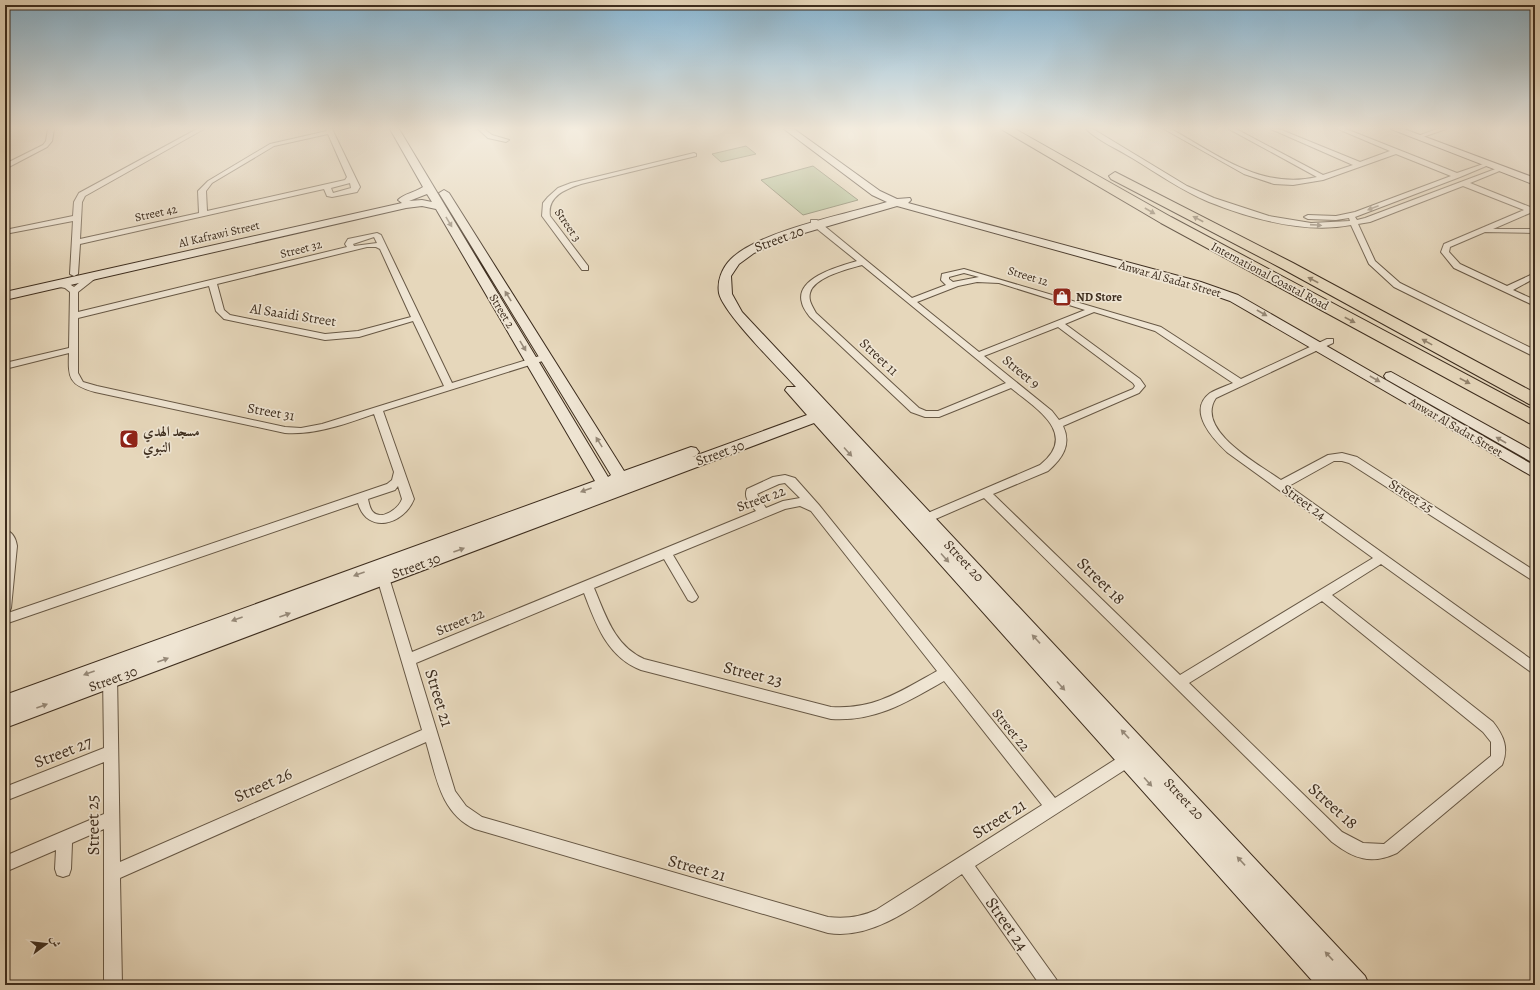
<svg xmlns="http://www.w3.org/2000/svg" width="1540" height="990" font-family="Alegreya,Amiri,serif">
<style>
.green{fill:#b0bf94;stroke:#767659}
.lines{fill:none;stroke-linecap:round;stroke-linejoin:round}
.street-casing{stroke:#675845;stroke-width:2}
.secondary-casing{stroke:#3d2d1e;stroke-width:2}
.highway-casing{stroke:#3d2d1e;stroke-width:2}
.street{fill:#efe5d3;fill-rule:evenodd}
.secondary{fill:#efe5d3;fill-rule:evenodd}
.highway{fill:#e6d7bb;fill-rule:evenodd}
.oneway{fill:#968978}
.oneway2{fill:#92826c}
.labels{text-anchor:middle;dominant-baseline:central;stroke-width:3.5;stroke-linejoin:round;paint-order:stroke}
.far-street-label{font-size:12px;fill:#3d2d1e;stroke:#efe5d3}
.far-poi-label{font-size:12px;font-weight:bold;fill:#3d2d1e;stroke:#efe5d3;text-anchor:start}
.street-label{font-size:14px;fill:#3d2d1e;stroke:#efe5d3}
.poi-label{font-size:14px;font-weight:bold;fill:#3d2d1e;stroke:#efe5d3;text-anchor:start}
.near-street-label{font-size:17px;fill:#3d2d1e;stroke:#efe5d3}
</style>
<rect width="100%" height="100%" fill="#e6d7bb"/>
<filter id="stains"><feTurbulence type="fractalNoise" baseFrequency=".005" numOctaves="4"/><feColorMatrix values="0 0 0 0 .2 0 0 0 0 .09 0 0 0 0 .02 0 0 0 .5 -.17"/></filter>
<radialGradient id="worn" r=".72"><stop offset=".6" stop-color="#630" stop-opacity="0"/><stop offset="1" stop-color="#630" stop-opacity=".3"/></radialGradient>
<path class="green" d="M746 146 756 154 721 162 712 154Z
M813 166 858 200 803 215 761 180Z"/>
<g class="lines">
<defs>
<path id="street" d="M48 129H54L52 141 47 147 5 169V164L43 145 46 141Z
M197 129H204L85 196 82 202 80 239 199 213 198 191 208 181 270 144 327 131 326 129H332L360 187 357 192 332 197 327 196 324 189 80 244 78 274 74 276 70 274 73 221 5 234V230L73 216 74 202 79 193ZM328 134 347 177 345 180 207 211 206 191 212 183 274 146ZM350 183 351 188 333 193 331 188Z
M478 129H484L492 135 509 140 506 142 488 138Z
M1086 129H1093L1187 186 1214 198 1269 216 1311 223 1350 221 1349 218 1336 220 1308 219 1304 217 1308 215 1336 216 1355 212 1451 176 1396 154 1323 180 1293 185 1274 184 1244 174 1164 129H1171C1218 155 1261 190 1317 177L1229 129H1236L1323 175 1353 165 1271 129H1279L1360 162 1390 151 1338 129H1346L1457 173 1486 163 1491 164 1460 177 1355 217 1357 220 1365 218 1498 168H1502V170L1470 183 1535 209V213H1530L1493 229H1535V233L1485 232 1450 247 1449 252 1460 264 1507 286 1535 273V278L1513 290 1535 300V306L1454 268 1441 252 1444 244 1524 210 1463 186 1370 222 1358 224 1375 261 1400 283 1535 350V357L1394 287 1369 264 1351 225C1305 234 1252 219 1209 202 1182 191 1157 173 1132 158 1118 149 1098 141 1086 129Z
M1437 129H1446L1420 138 1415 137Z
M694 153 696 154V156L581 184C566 189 547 196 550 216L588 266V270H582L542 216 543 203 548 197 558 188 571 183Z
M811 220H817L912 298 946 285 941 280 942 274 964 269 1161 327 1241 379 1327 339H1333V343L1216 398C1194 430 1260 465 1281 480L1328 455 1342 453 1357 457 1535 571V582L1349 463 1342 461H1334L1289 486 1535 662V675L1381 564 1332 595 1493 722C1504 736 1509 748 1502 765L1397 853C1371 865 1354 859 1332 842L984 498 924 524H916L914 521 916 518 1040 465C1079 434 1037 409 1011 388L939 417H925L911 412 810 317C807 313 803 308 802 303 794 278 840 266 857 261L811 224ZM862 265 1006 383 938 411H926L919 408 816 313C813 307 808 301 810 293 814 277 848 269 862 265ZM964 273 979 277 953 282 949 279V277ZM977 282 999 283 1085 310 979 352 917 302 958 286ZM1094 312 1155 331 1233 383C1226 386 1217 389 1210 393 1186 411 1214 440 1228 453L1373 558 1180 675 993 494 1048 471C1062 459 1072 445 1063 426L1139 393 1145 386 1140 379 1065 324ZM1058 327 1133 383 1135 386 1133 389 1059 420 1052 411 984 356ZM1322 601 1483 732 1491 742V756L1384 844 1363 843 1342 832 1189 683Z
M377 233 381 235 452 383 546 354 551 357 549 359 383 411 414 499C404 525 367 535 358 503L5 624V614L387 484 392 480 394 472 374 414C345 424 316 435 285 433L95 392C69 385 68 378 69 353L5 369V363L69 348 70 292 65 288 54 286V282L68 283 74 287 91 273H97V277L78 292V312L347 247 345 244 348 239ZM374 237 377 243 354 246 353 244ZM367 247H376L380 249 411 317 358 331 325 334 230 315 224 310 217 284ZM209 286 216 311 224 319 325 340 359 337 413 321 444 386 322 424 301 428 285 427 97 386 83 382 78 373V318ZM398 486 402 499C399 508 382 521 373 512 370 509 369 503 368 499L395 490Z
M785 475 795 478 819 505 1055 798 1127 752 1132 750 1137 752 1139 757 1137 762 975 866 1056 979 1059 985H1040L962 874C924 899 876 941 828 933L475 829C440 813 436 775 426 742L120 878 122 985H104V829L72 843 71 869 69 875 63 877 57 875 55 869 56 850 5 872V856L104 814V762L5 801V787L104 748 103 674 105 670 110 668 115 670 117 674 120 862 422 730 375 571 377 568H385L387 571 412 652 756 511C751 505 743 498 747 489L773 477ZM785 483 800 498 783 501 766 508 757 494 779 484ZM800 506 811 511 937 671C901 691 874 710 831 707L644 659C614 645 606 616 594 588L664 559 688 600 692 602 696 600 698 597 673 555 785 509ZM584 593C596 624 607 657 641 670L831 719C876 722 907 702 944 681L1042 805 876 910C861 917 845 919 828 917L482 817 466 806 455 791 416 663Z
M5 530C13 532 16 539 17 546L11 608 9 612 5 613Z"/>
<path id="secondary" d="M390 129H399L608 477 611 475 439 193 444 190 449 193 624 471 691 447 696 448 699 452 696 456 692 457 807 415 785 390 787 387H796C780 369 723 313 719 293 717 281 722 268 731 259 759 231 847 214 887 202L872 195 784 129H794L880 191 897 199 910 198 911 200 908 203 1201 282 1238 295 1535 466V478L1230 301 1193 288 897 206 794 236 754 253 739 264 731 276 732 294 742 312 1365 976 1369 985H1316L814 423 5 728V695L595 481 436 209 422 206 406 208 5 300V292L402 203 398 200C403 194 416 192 423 187ZM427 194 432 202 422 200 409 201Z
M1391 129H1404L1535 178V185Z
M1391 372 1535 452V464L1386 379 1384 376 1386 373Z"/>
<path id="highway" d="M1001 129H1015L1171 217 1535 411V425L1529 423 1161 223Z
M1115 172 1293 263 1535 393V406L1529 404 1283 269 1111 179 1109 176Z"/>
</defs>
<use href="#street" class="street-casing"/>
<use href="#secondary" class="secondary-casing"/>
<use href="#highway" class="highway-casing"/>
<use href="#street" class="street"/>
<use href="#secondary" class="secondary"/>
<use href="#highway" class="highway"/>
</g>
<defs><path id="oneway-solid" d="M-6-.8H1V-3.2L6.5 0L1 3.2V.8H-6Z"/></defs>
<g class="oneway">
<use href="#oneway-solid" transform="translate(1373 208) rotate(159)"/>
<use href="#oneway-solid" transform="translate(449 222) rotate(59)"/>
<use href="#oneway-solid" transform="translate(1316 225) rotate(4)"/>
<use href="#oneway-solid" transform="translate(508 296) rotate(-122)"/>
<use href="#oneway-solid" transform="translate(1262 313) rotate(30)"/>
<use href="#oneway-solid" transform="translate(523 346) rotate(59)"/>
<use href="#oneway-solid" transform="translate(1375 379) rotate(30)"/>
<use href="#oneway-solid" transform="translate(1501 440) rotate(-150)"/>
<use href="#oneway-solid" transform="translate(599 442) rotate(-122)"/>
<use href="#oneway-solid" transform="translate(848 452) rotate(48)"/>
<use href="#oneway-solid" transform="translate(586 490) rotate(160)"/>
<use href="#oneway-solid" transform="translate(459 550) rotate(-20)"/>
<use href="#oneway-solid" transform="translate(945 558) rotate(48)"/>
<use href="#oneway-solid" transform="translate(359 574) rotate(160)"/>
<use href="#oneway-solid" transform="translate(285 615) rotate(-20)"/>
<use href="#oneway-solid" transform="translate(237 619) rotate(160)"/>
<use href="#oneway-solid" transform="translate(1036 639) rotate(-133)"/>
<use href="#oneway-solid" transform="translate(163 660) rotate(-20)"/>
<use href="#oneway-solid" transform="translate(89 673) rotate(160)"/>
<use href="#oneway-solid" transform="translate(1061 686) rotate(48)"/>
<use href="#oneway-solid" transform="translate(42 706) rotate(-20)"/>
<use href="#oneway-solid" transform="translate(1125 734) rotate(-133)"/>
<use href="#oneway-solid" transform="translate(1148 782) rotate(48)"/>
<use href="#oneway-solid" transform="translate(1241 861) rotate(-133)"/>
<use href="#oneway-solid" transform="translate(1329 956) rotate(-133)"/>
</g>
<g class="oneway2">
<use href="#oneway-solid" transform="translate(1150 211) rotate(30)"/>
<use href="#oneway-solid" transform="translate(1198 219) rotate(-152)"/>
<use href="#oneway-solid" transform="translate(1313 280) rotate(-152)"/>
<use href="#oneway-solid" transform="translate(1350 320) rotate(28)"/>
<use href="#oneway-solid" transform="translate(1427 342) rotate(-151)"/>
<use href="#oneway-solid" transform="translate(1465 381) rotate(28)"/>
</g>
<linearGradient id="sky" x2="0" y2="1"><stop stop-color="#87b6d4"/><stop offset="0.48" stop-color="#f4ede0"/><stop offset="1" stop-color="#f4ede0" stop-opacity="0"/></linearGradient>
<rect width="1540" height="267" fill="url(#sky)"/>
<defs>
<symbol id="shop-square" viewBox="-11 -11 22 22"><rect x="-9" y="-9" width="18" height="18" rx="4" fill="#8f2418" stroke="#efe5d3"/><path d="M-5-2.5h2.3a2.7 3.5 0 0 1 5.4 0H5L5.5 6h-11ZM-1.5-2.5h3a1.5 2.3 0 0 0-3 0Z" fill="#fff"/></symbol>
<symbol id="mosque-square" viewBox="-11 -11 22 22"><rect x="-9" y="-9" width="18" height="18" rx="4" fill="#8f2418" stroke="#efe5d3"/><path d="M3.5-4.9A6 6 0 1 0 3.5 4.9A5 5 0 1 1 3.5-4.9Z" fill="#fff"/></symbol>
</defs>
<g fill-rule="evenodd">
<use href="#shop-square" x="1051" y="286" width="22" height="22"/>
<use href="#mosque-square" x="118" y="428" width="22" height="22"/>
</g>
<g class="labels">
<g class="far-street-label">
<text transform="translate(156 213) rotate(-12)">Street 42</text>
<text transform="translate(568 225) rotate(56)">Street 3</text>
<text transform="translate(219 234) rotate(-13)">Al Kafrawi Street</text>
<text transform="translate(301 249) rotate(-14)">Street 32</text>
<text transform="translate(1028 276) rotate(17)">Street 12</text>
<text transform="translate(1270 276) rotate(28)">International Coastal Road</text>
<text transform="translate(1170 279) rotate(16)">Anwar Al Sadat Street</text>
<text transform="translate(502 311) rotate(59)">Street 2</text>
<text transform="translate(1456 427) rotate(30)">Anwar Al Sadat Street</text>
</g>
<g class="far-poi-label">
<text x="1076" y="297">ND Store</text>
</g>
<g class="street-label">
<text transform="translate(779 239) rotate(-20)">Street 20</text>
<text transform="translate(293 315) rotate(9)">Al Saaidi Street</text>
<text transform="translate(879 357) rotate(43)">Street 11</text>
<text transform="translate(1021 372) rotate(40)">Street 9</text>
<text transform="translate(271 412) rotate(10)">Street 31</text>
<text transform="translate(720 453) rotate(-20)">Street 30</text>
<text transform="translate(1411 496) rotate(33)">Street 25</text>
<text transform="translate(761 499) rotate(-20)">Street 22</text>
<text transform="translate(1304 502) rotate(36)">Street 24</text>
<text transform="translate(964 561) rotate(47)">Street 20</text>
<text transform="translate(416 566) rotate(-20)">Street 30</text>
<text transform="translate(460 622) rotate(-22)">Street 22</text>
<text transform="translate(113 679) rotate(-20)">Street 30</text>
<text transform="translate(1011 730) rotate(51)">Street 22</text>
<text transform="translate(1184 799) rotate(47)">Street 20</text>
</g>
<g class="poi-label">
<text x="143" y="431">مسجد الهدي<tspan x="143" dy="16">النبوي</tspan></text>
</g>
<g class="near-street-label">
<text transform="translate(1101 581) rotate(44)">Street 18</text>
<text transform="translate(753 674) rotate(14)">Street 23</text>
<text transform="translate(439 698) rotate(73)">Street 21</text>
<text transform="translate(63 752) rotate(-21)">Street 27</text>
<text transform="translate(263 785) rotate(-24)">Street 26</text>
<text transform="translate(1333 806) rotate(42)">Street 18</text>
<text transform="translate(999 819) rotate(-32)">Street 21</text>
<text transform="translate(93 825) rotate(-91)">Street 25</text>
<text transform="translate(697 868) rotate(16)">Street 21</text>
<text transform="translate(1007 924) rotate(55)">Street 24</text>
</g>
</g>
<rect width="1540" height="990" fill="none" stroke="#e6d7bb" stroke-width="20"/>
<rect x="6" y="6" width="1528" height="978" fill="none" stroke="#3d2d1e" stroke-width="2"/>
<rect x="10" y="10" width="1520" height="970" fill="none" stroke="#3d2d1e"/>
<g transform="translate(46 944) rotate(75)" stroke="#efe5d3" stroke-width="3" paint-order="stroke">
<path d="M0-3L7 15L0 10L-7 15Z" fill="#3d2d1e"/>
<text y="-6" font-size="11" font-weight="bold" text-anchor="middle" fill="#3d2d1e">ش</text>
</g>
<rect width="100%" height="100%" filter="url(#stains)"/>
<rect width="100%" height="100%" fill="url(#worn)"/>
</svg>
